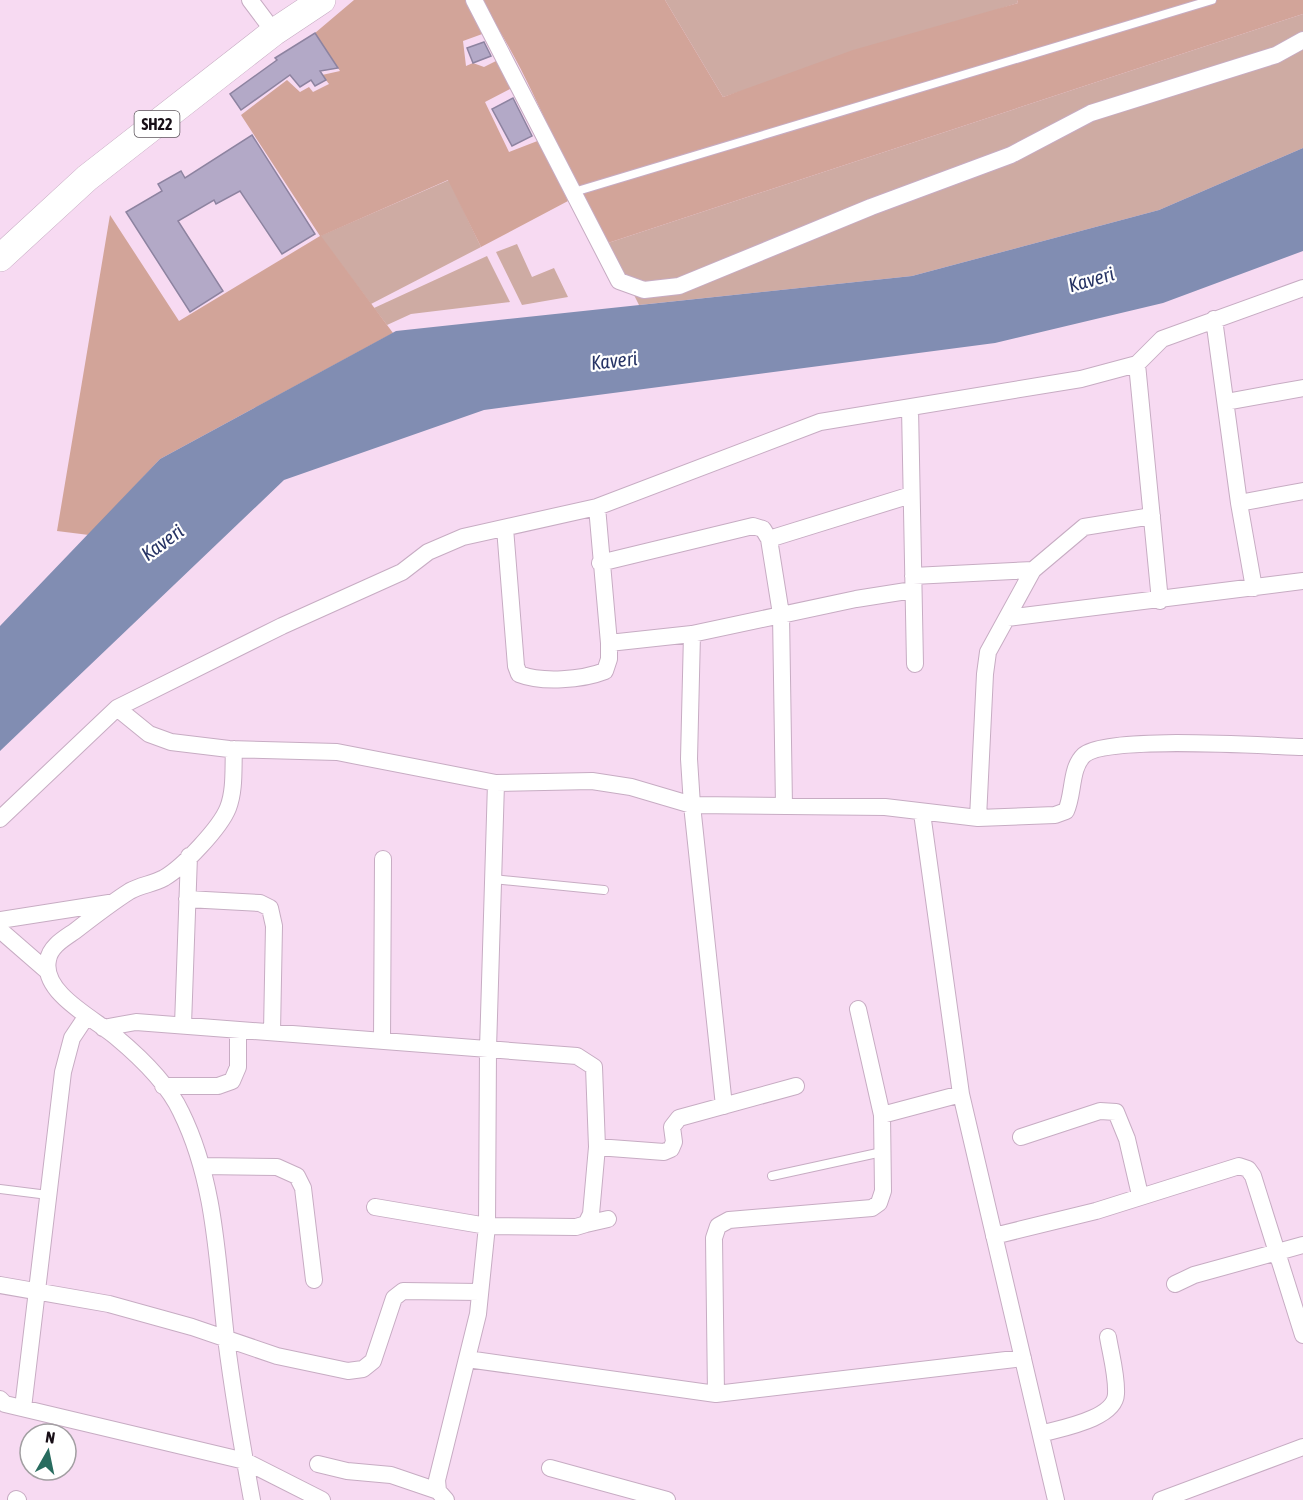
<svg xmlns="http://www.w3.org/2000/svg" width="1303" height="1500" font-family="'Asap Condensed',sans-serif">
<style>
.green{fill:#ceaba3}
.forest{fill:#d2a499}
.water{fill:#818db2}
.building{fill:#b3a9c7;stroke:#8d83a0;stroke-width:1.5}
.lines{fill:none;stroke-linecap:round;stroke-linejoin:round}
.service-casing{stroke:#c7acc3;stroke-width:10}
.minor-casing{stroke:#c7acc3;stroke-width:18}
.primary-casing{stroke:#c7acc3;stroke-width:28}
.service{stroke:#fff;stroke-width:8}
.minor{stroke:#fff;stroke-width:16}
.primary{stroke:#fff;stroke-width:27}
.labels{text-anchor:middle;dominant-baseline:central;stroke-width:4.5;stroke-linejoin:round;paint-order:stroke}
.shield{fill:#fff;stroke:#5d565c;stroke-width:1.5}
.shield-label{font-size:16px;font-weight:bold;fill:#170e16}
.water-label{font-size:20px;font-style:italic;fill:#273465;stroke:#fff}
</style>
<rect width="100%" height="100%" fill="#f7daf2"/>
<path class="green" d="M665 0H1017L1018 3 723 97Z
M1303 14V148L1159 210 912 276 639 305 608 243Z
M449 180 481 247 371 304 320 236Z
M517 244 532 277 554 268 568 297 522 305 496 252Z
M487 256 510 302 411 314 387 325 374 308Z"/>
<path class="forest" d="M354 0H468L485 33 463 41 466 66 473 63 484 67 500 59 512 88 485 102 509 152 540 140 568 201 481 247 448 180 321 236 393 333 160 459 89 535 57 531 110 215 179 321 320 236 241 115 287 80 300 92 309 87 313 92 329 84 322 75 340 71 315 33Z
M479 0H665L723 97 853 50 1018 3 1017 0H1303V14L608 243C590 210 570 176 555 141 533 93 511 44 479 0Z"/>
<path class="water" d="M1303 148V251L1163 303 995 343 484 410 284 480 0 751V626L160 459 396 331 912 276 1159 210Z"/>
<path class="building" d="M315 33 338 68 320 71 326 80 315 86 311 80 300 87 290 75 241 110 230 94 277 60 275 58Z
M484 42 491 56 473 63 467 48Z
M513 98 532 136 512 146 492 109Z
M252 135 315 234 282 254 240 191 216 204 214 200 178 221 223 291 190 312 126 212 162 191 158 184 181 171 185 178Z"/>
<g class="lines">
<defs>
<path id="service" d="M574 192 1212 0
M493 879 604 890
M772 1176 882 1152
M0 1189 48 1195"/>
<path id="minor" d="M250 0 274 32
M474 0 619 281 644 290 679 286 871 207 1011 155 1091 113 1276 55 1303 40
M1214 319 1239 503
M1137 364 1160 601
M1226 402 1303 388
M910 408 915 664
M505 528 516 666 519 674C542 683 582 680 605 671L609 659V643L597 507
M769 539 911 495
M600 563 753 526 763 529 769 539 781 614 784 806
M913 576 1033 570
M1254 588 1239 503 1303 491
M1007 618 1303 581
M692 634 689 759 692 805 724 1106
M609 643 692 634 856 599 913 590
M234 749C233 768 235 790 228 808 220 828 183 867 164 878 153 884 141 885 130 891 111 903 93 917 75 931 65 938 50 946 48 960 41 993 95 1019 116 1037 140 1057 168 1084 181 1112 216 1183 217 1262 226 1338 233 1393 242 1446 252 1500
M496 783 337 752 229 749 171 742 149 734 117 708 282 626 402 572 428 552 463 537 597 507 820 422 1081 379 1137 364 1162 339 1303 288
M922 813 961 1094 1056 1500
M978 818 985 674 988 652 1033 570 1084 527 1152 516
M0 819 117 708
M187 899 260 903 270 908 274 926 272 1032
M0 920 109 903
M0 930 46 970
M183 1025 189 856
M103 1028 136 1022 577 1056 594 1067 597 1147 591 1214 586 1224 576 1227 487 1226 375 1207
M382 1041 383 859
M163 1086H218L232 1081 238 1067V1030
M882 1115 961 1094
M1021 1137 1100 1111 1116 1112 1127 1139 1140 1195
M597 1147 664 1152 671 1149 674 1142 672 1127 679 1118 796 1086
M202 1166 277 1167 297 1176 303 1188 314 1280
M586 1224 608 1219
M994 1236 1096 1211 1239 1166 1248 1169 1253 1176 1303 1335
M1175 1284 1194 1275 1303 1245
M0 1285 109 1304 192 1327 277 1356 348 1371 363 1369 373 1361 394 1298 403 1291 480 1292
M467 1359 716 1394 1023 1358
M716 1394 714 1238 718 1226 729 1220 872 1208 879 1203 883 1191 882 1115 858 1009
M0 1399 5 1404 245 1461 322 1500
M23 1408 63 1072 72 1038 86 1017
M1041 1434C1061 1428 1115 1419 1116 1394 1117 1376 1111 1355 1108 1337
M318 1464 347 1471 391 1475 438 1491
M550 1468 667 1500
M16 1499 18 1500
M446 1500 438 1491 437 1480 478 1314 487 1226 488 1049 496 783 592 781 631 787 692 805 885 807 978 818 1055 815 1066 811C1074 794 1070 768 1084 755 1107 735 1265 746 1303 747
M1161 1500 1303 1447"/>
<path id="primary" d="M0 258 87 178 274 32 322 0"/>
</defs>
<use href="#service" class="service-casing"/>
<use href="#minor" class="minor-casing"/>
<use href="#primary" class="primary-casing"/>
<use href="#service" class="service"/>
<use href="#minor" class="minor"/>
<use href="#primary" class="primary"/>
</g>
<g class="labels">
<rect class="shield" x="134.5" y="111" width="45" height="26" rx="4.5"/>
<g class="shield-label">
<text x="157" y="124">SH22</text>
</g>
<g class="water-label">
<text transform="translate(1091 279) rotate(-16)">Kaveri</text>
<text transform="translate(614 360) rotate(-6)">Kaveri</text>
<text transform="translate(162 542) rotate(-36)">Kaveri</text>
</g>
</g>
<g transform="translate(48 1452) rotate(9)"><circle r="28" fill="#ffffff" stroke="#a29fa2" stroke-width="1.5"/>
<path d="M0-4.5L10 22L0 15L-10 22Z" fill="#286c5f"/>
<text y="-9" font-size="16" font-weight="bold" text-anchor="middle" fill="#170e16">N</text>
</g>
</svg>
